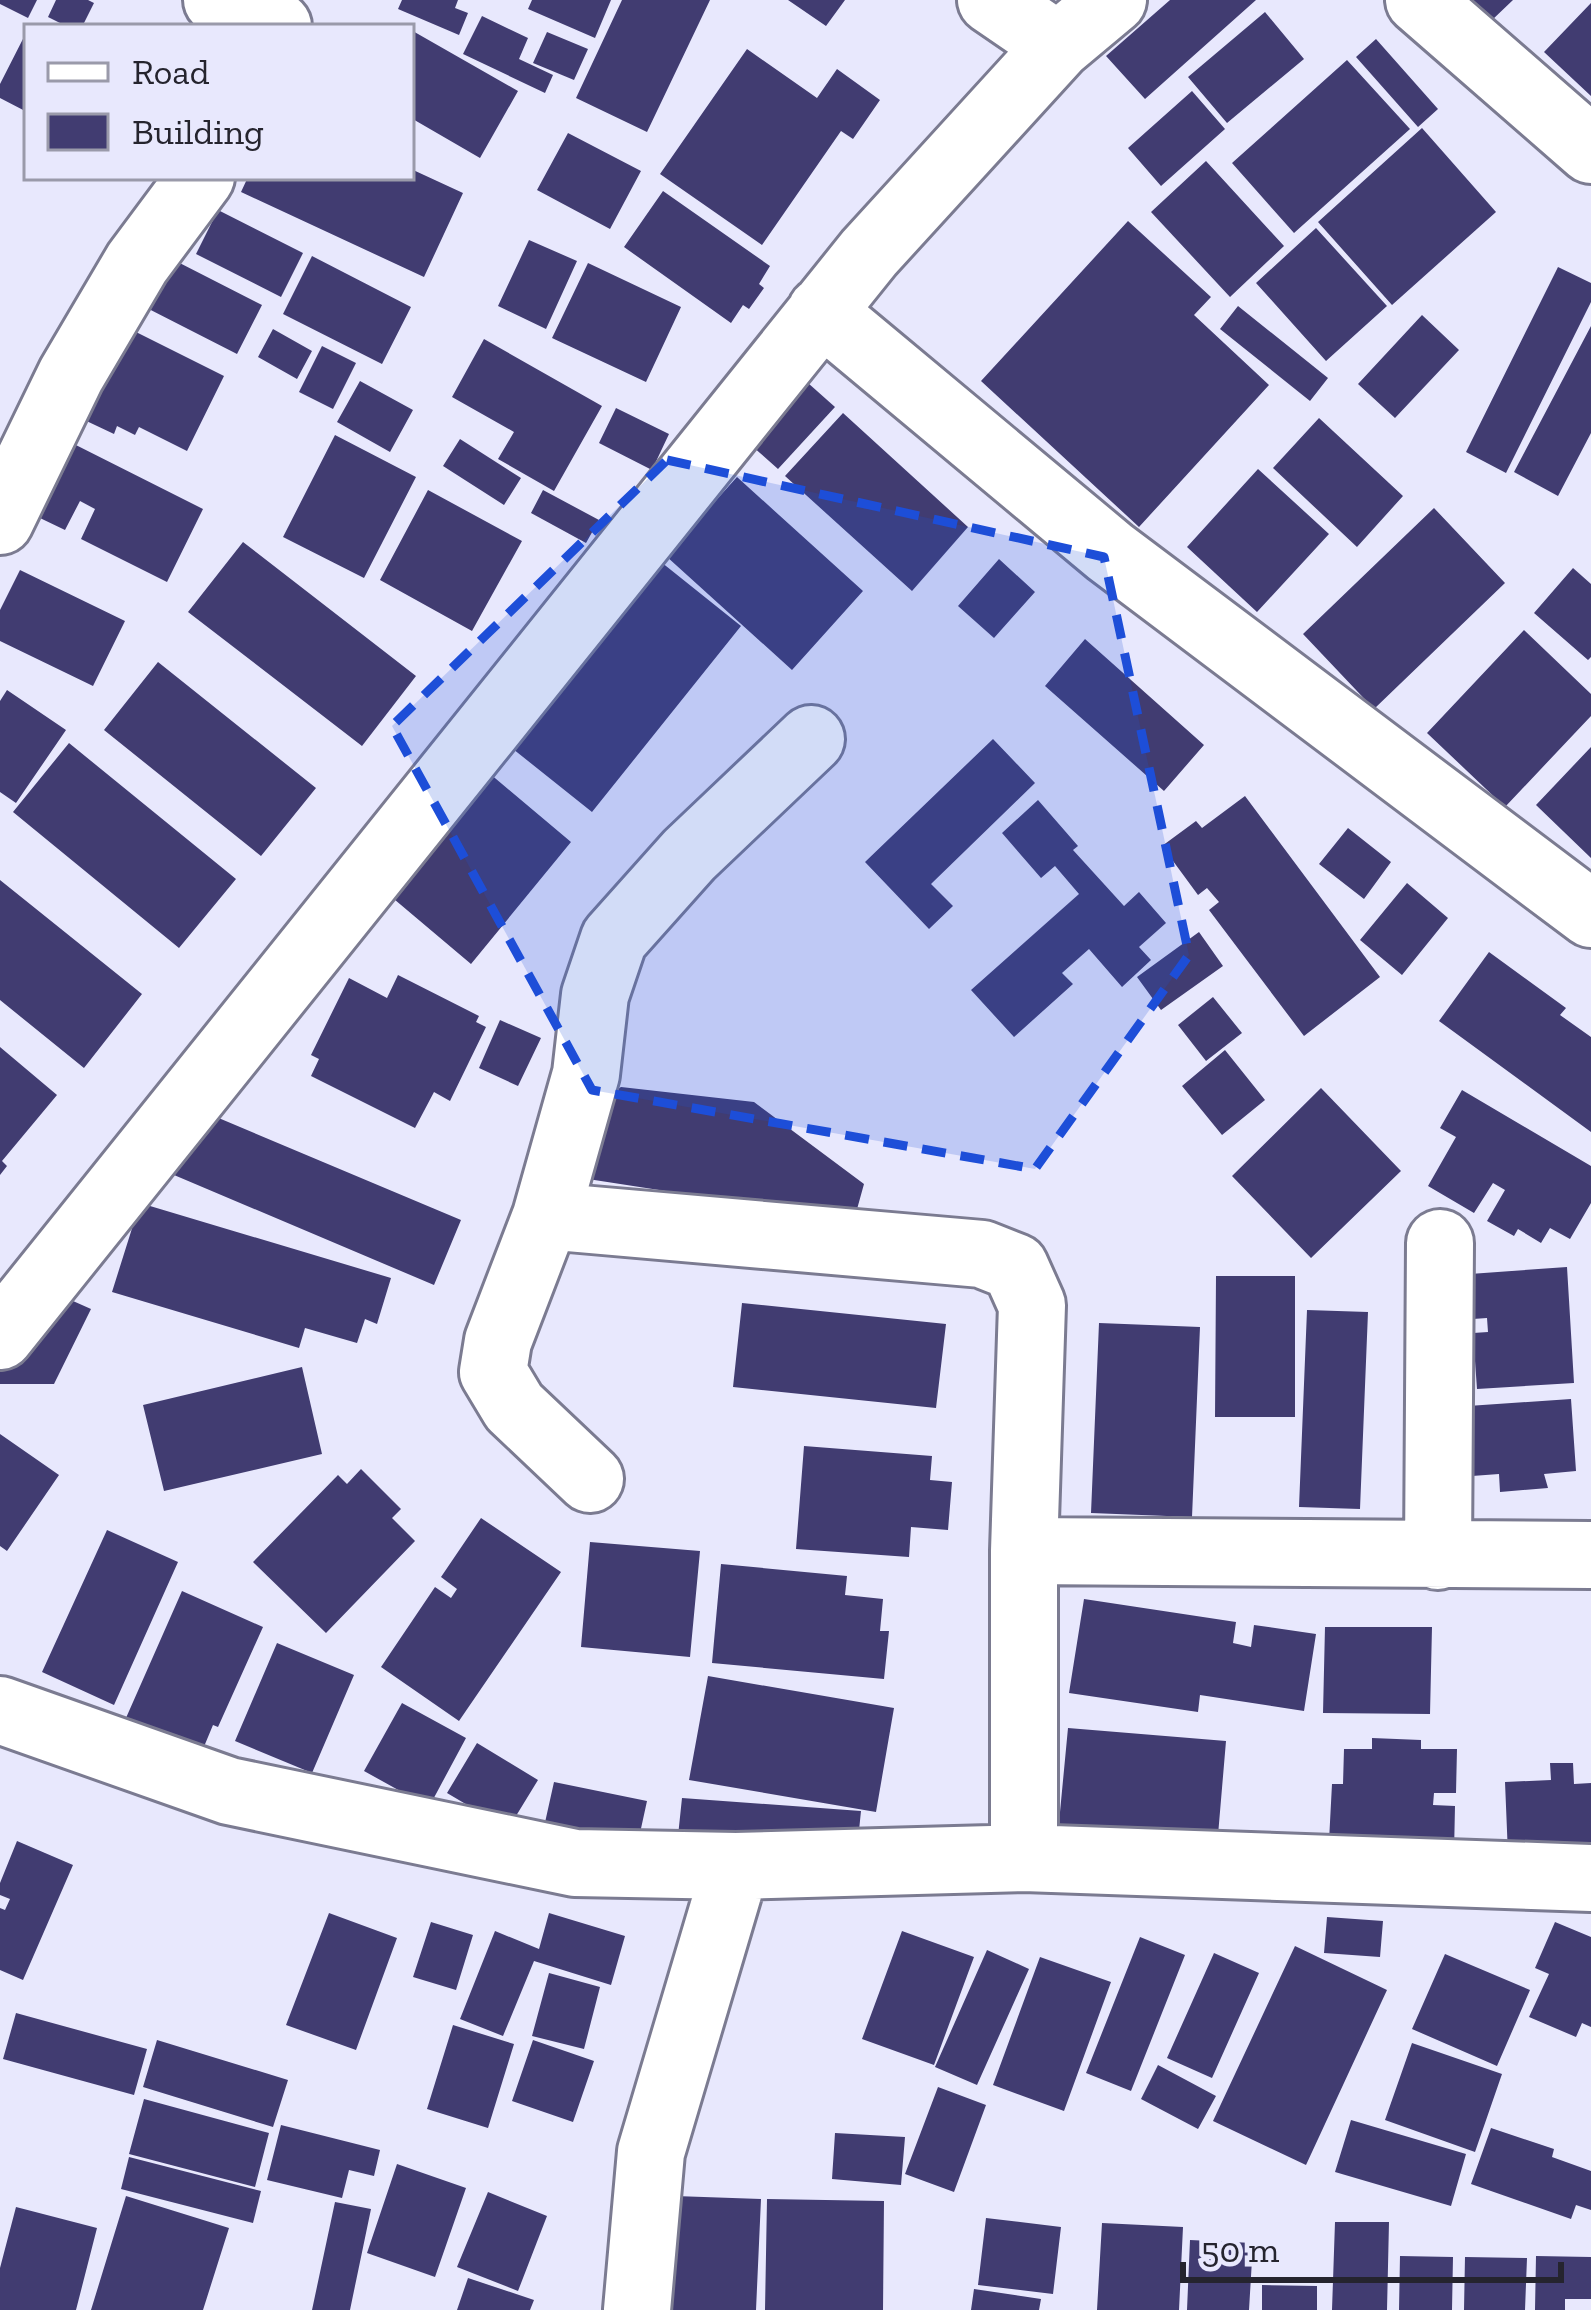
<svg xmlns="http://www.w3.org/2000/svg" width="1591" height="2310" font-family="'Zilla Slab',serif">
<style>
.building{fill:#413c71}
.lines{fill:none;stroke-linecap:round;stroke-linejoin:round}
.minor-casing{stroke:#7b7b91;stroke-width:72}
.minor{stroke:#fff;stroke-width:66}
.marked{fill:#1d4ed8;fill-opacity:0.2;stroke:#1d4ed8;stroke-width:9;stroke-dasharray:24 15;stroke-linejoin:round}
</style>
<rect width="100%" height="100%" fill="#e8e8fd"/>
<path class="building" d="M0 0H37L28 18 0 4Z
M56 0H88L94 3 82 27H68L48 17Z
M402 0H458L455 8 468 13 459 35 398 9Z
M532 0H611L595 38 528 9Z
M622 0H710L647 132 576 98Z
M788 0H845L826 26Z
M1170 0H1256L1145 99 1106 56Z
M1471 0H1513L1491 21Z
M1591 3V96L1544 52Z
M1265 12 1304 59 1227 123 1188 77Z
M482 16 528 38 519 59 553 75 545 93 463 54Z
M411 30 518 91 480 158 411 118Z
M27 31V112L0 98V84Z
M547 32 588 49 574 80 533 63Z
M1376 39 1438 109 1418 127 1356 57Z
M747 49 817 98 837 69 880 100 853 139 841 131 762 245 660 174Z
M1347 60 1410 129 1294 233 1232 163Z
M1192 91 1225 129 1161 186 1128 148Z
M1422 128 1496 212 1392 305 1318 222Z
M568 133 641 171 610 229 537 190Z
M1206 161 1284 246 1230 297 1151 212Z
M411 169 463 193 424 277 241 192 248 177H411Z
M663 191 770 266 759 284 764 288 749 309 743 305 731 323 624 247Z
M218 210 303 253 281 297 196 254Z
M1128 221 1211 297 1194 315 1269 385 1139 527 981 381Z
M1316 228 1387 306 1326 361 1256 283Z
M529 240 577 261 546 329 498 306Z
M164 255 262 305 237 354 139 304Z
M312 256 411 307 382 364 283 314Z
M588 263 681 307 646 382 552 338Z
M1558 267 1591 283V302L1506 473 1466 452Z
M1238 306 1328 378 1310 401 1220 329Z
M1422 315 1459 350 1395 418 1358 384Z
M124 326 224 376 187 451 139 427 135 435 117 426 114 434 78 417Z
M1591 326V433L1558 496 1514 472Z
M273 329 312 351 297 379 258 357Z
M484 339 602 406 554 491 498 459 514 432 452 397Z
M322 346 356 363 333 409 299 392Z
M360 381 413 410 390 452 337 422Z
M808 383 835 407 778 469 752 446Z
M616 408 669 434 652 470 599 443Z
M843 413 968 527 912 591 785 476Z
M1319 418 1403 496 1357 547 1273 468Z
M54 434 203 509 167 582 81 539 95 509 80 501 65 530 17 507Z
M335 435 416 477 364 578 283 537Z
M460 439 521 478 504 505 443 466Z
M1258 469 1329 534 1257 612 1187 547Z
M737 477 863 591 792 670 666 556Z
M428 490 522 541 472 631 380 580Z
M543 490 599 520 586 543 531 513Z
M1434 508 1505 583 1374 709 1303 634Z
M243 542 416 676 362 746 188 612Z
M656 558 741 626 592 812 508 745Z
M999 559 1035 592 994 638 958 606Z
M1573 568 1591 584V657L1588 660 1534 613Z
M20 570 125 621 93 686 0 641V610Z
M1524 630 1591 694V716L1505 807 1427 733Z
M1085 639 1204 745 1164 791 1045 686Z
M158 662 316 788 261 856 104 730Z
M7 690 66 730 16 803 0 792V701Z
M993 739 1035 783 931 884 953 906 929 929 865 862Z
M69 743 236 879 179 948 13 812Z
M1591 747V858L1536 805Z
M489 773 571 842 471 964 388 894Z
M1245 796 1380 977 1304 1036 1209 910 1219 902 1207 888 1198 895 1162 846 1196 821 1202 828Z
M1038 800 1078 846 1073 850 1124 906 1139 892 1166 923 1139 947 1151 960 1122 987 1089 949 1062 973 1073 984 1014 1037 971 990 1079 894 1055 866 1041 878 1002 833Z
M1348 828 1391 862 1364 899 1319 864Z
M0 880 142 994 84 1068 0 1000Z
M1407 883 1448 918 1402 975 1360 940Z
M1199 932 1223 966 1161 1010 1137 977Z
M1489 952 1566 1008 1560 1015 1591 1037V1132L1439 1021Z
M398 975 479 1016 476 1022 486 1027 450 1101 434 1092 415 1128 311 1076 319 1059 311 1055 349 978 387 998Z
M1213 997 1242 1033 1206 1061 1178 1025Z
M500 1020 541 1038 518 1086 479 1068Z
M0 1047 57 1095 2 1161 7 1166 0 1175Z
M1225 1050 1265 1100 1222 1135 1182 1086Z
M621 1087 754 1102 864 1184 854 1220 575 1177 584 1110Z
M1321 1088 1401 1171 1311 1258 1232 1176Z
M1462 1090 1591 1166V1203L1570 1239 1550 1228 1541 1243 1518 1229 1514 1236 1487 1221 1505 1190 1493 1183 1474 1213 1428 1186 1456 1137 1440 1128Z
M202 1111 461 1220 434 1285 174 1175Z
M140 1203 391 1278 377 1324 365 1319 357 1343 305 1328 299 1348 112 1292Z
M1567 1267 1574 1383 1477 1389 1473 1333 1488 1332 1487 1318 1473 1319 1470 1274Z
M1216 1276H1295V1417H1215Z
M55 1293 91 1309 54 1384H0V1355Z
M742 1303 946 1324 936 1408 733 1387Z
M1307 1310 1368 1312 1360 1509 1299 1507Z
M1099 1323 1200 1327 1192 1517 1091 1513Z
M302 1367 322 1454 164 1491 143 1405Z
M1571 1399 1576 1471 1544 1474 1548 1488 1500 1492 1499 1474 1472 1476 1468 1406Z
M0 1434 59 1475 7 1551 0 1546Z
M804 1446 932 1456 930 1480 952 1482 948 1530 911 1527 909 1557 796 1549Z
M361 1469 401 1509 392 1518 415 1541 326 1633 253 1562 338 1475 347 1484Z
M481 1518 561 1572 459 1721 381 1667 435 1587 451 1598 457 1589 441 1577Z
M107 1530 178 1562 114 1705 42 1672Z
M590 1542 700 1551 690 1657 581 1647Z
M721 1564 847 1576 845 1595 883 1599 880 1631H889L884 1679 712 1663Z
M182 1591 263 1627 218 1727 213 1725 198 1761 122 1727Z
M1084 1599 1236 1622 1233 1643 1251 1647 1254 1625 1316 1634 1304 1711 1200 1695 1198 1712 1069 1693Z
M1325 1627H1432L1430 1714 1323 1713Z
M277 1643 354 1675 312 1773 235 1741Z
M708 1676 894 1708 876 1812 689 1780Z
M402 1703 466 1738 429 1807 364 1771Z
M1068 1728 1226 1741 1217 1847 1058 1833Z
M1372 1738 1421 1740V1749H1457L1456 1793H1434L1433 1805 1455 1806 1454 1853 1329 1841 1332 1784H1343L1344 1749H1372Z
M477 1743 538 1780 508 1829 447 1793Z
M1550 1763H1573L1574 1784 1591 1783V1852L1508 1855 1505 1782 1551 1780Z
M554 1782 647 1801 635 1856 542 1836Z
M682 1798 861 1811 857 1850 678 1836Z
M17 1841 73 1865 23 1980 0 1970V1908L5 1910 10 1899 0 1895V1883Z
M329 1913 397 1938 356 2050 286 2025Z
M549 1913 625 1936 611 1985 534 1961 503 2036 460 2019 495 1931 539 1949Z
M1327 1917 1383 1921 1380 1957 1324 1953Z
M431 1922 473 1935 456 1990 413 1977Z
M1555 1922 1591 1937V2027L1582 2023 1576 2037 1529 2017 1549 1974 1535 1968Z
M902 1931 974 1957 934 2065 862 2039Z
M1140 1937 1185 1955 1131 2091 1086 2073Z
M1295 1946 1387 1990 1306 2165 1213 2121Z
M987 1950 1029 1969 977 2085 935 2067Z
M1214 1953 1259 1973 1212 2078 1167 2058Z
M1445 1954 1530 1990 1497 2066 1412 2029Z
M1040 1957 1111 1982 1064 2111 993 2085Z
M549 1973 600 1987 584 2049 532 2036Z
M16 2013 147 2049 134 2095 3 2059Z
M453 2025 514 2044 488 2128 427 2109Z
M157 2040 288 2080 273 2127 143 2087Z
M533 2040 594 2061 573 2122 512 2101Z
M1412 2043 1502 2074 1475 2152 1385 2120Z
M1158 2065 1216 2096 1198 2129 1141 2099Z
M938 2087 986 2105 954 2192 905 2174Z
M144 2099 269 2133 255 2187 129 2154Z
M1351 2120 1466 2154 1451 2206 1335 2172Z
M281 2125 380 2150 374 2176 349 2170 342 2198 267 2180Z
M1491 2128 1554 2149 1552 2157 1591 2171V2210L1576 2205 1571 2219 1471 2184Z
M835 2133 905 2137 901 2185 832 2179Z
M129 2157 261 2191 253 2223 121 2189Z
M397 2164 466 2188 435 2277 367 2253Z
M488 2192 547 2216 518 2291 457 2267Z
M126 2196 229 2228 203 2310H91Z
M675 2196 761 2199 756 2310H654Z
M767 2199 884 2201 883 2310H765Z
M335 2202 371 2209 350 2310H312Z
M16 2207 97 2228 76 2310H0V2268Z
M986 2218 1061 2227 1053 2294 978 2285Z
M1335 2222H1389L1387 2310H1332Z
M1102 2223 1183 2227 1179 2310H1097Z
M1190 2240 1253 2243 1249 2310H1187Z
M1400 2256 1453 2257 1452 2310H1399Z
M1536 2256 1591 2257V2299H1565V2310H1535Z
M1465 2257 1527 2258 1525 2310H1464Z
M468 2278 534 2300 530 2310H457Z
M1262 2285 1317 2286V2310H1262Z
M974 2289 1041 2299 1039 2310H971Z"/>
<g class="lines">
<defs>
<path id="minor" d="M217 0 278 26
M991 0 1058 46
M1419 0 1591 150
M821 311 1110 552 1591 914
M0 521 71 375 137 263 201 177
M546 1216 982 1254 1015 1267 1032 1305 1024 1551V1858
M0 1336 869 253 1058 46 1113 0
M590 1479 514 1407 493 1372 498 1341 546 1216 586 1074 595 995 614 939 689 855 811 739
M1024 1551 1591 1555
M1438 1556 1440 1243
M0 1710 229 1791 575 1863 736 1866 1024 1858 1591 1878
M637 2310 651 2152 736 1866"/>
</defs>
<use href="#minor" class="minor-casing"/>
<use href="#minor" class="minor"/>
</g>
<path class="marked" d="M667 460 1104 557 1189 955 1035 1169 592 1090 392 726Z"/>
<rect x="24" y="24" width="390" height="156" fill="#e8e8fd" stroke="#9a9aaa" stroke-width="3"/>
<rect x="48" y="63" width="60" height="18" fill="#ffffff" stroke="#9a9aaa" stroke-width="3"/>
<text x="132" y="84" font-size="36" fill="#25242e">Road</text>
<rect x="48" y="114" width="60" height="36" fill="#413c71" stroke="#9a9aaa" stroke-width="3"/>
<text x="132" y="144" font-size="36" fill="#25242e">Building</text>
<path d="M1183 2262v18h378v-18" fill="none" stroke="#25242e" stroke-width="6"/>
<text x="1201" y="2262" font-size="36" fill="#25242e" stroke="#e8e8fd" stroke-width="9" paint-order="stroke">50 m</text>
</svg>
